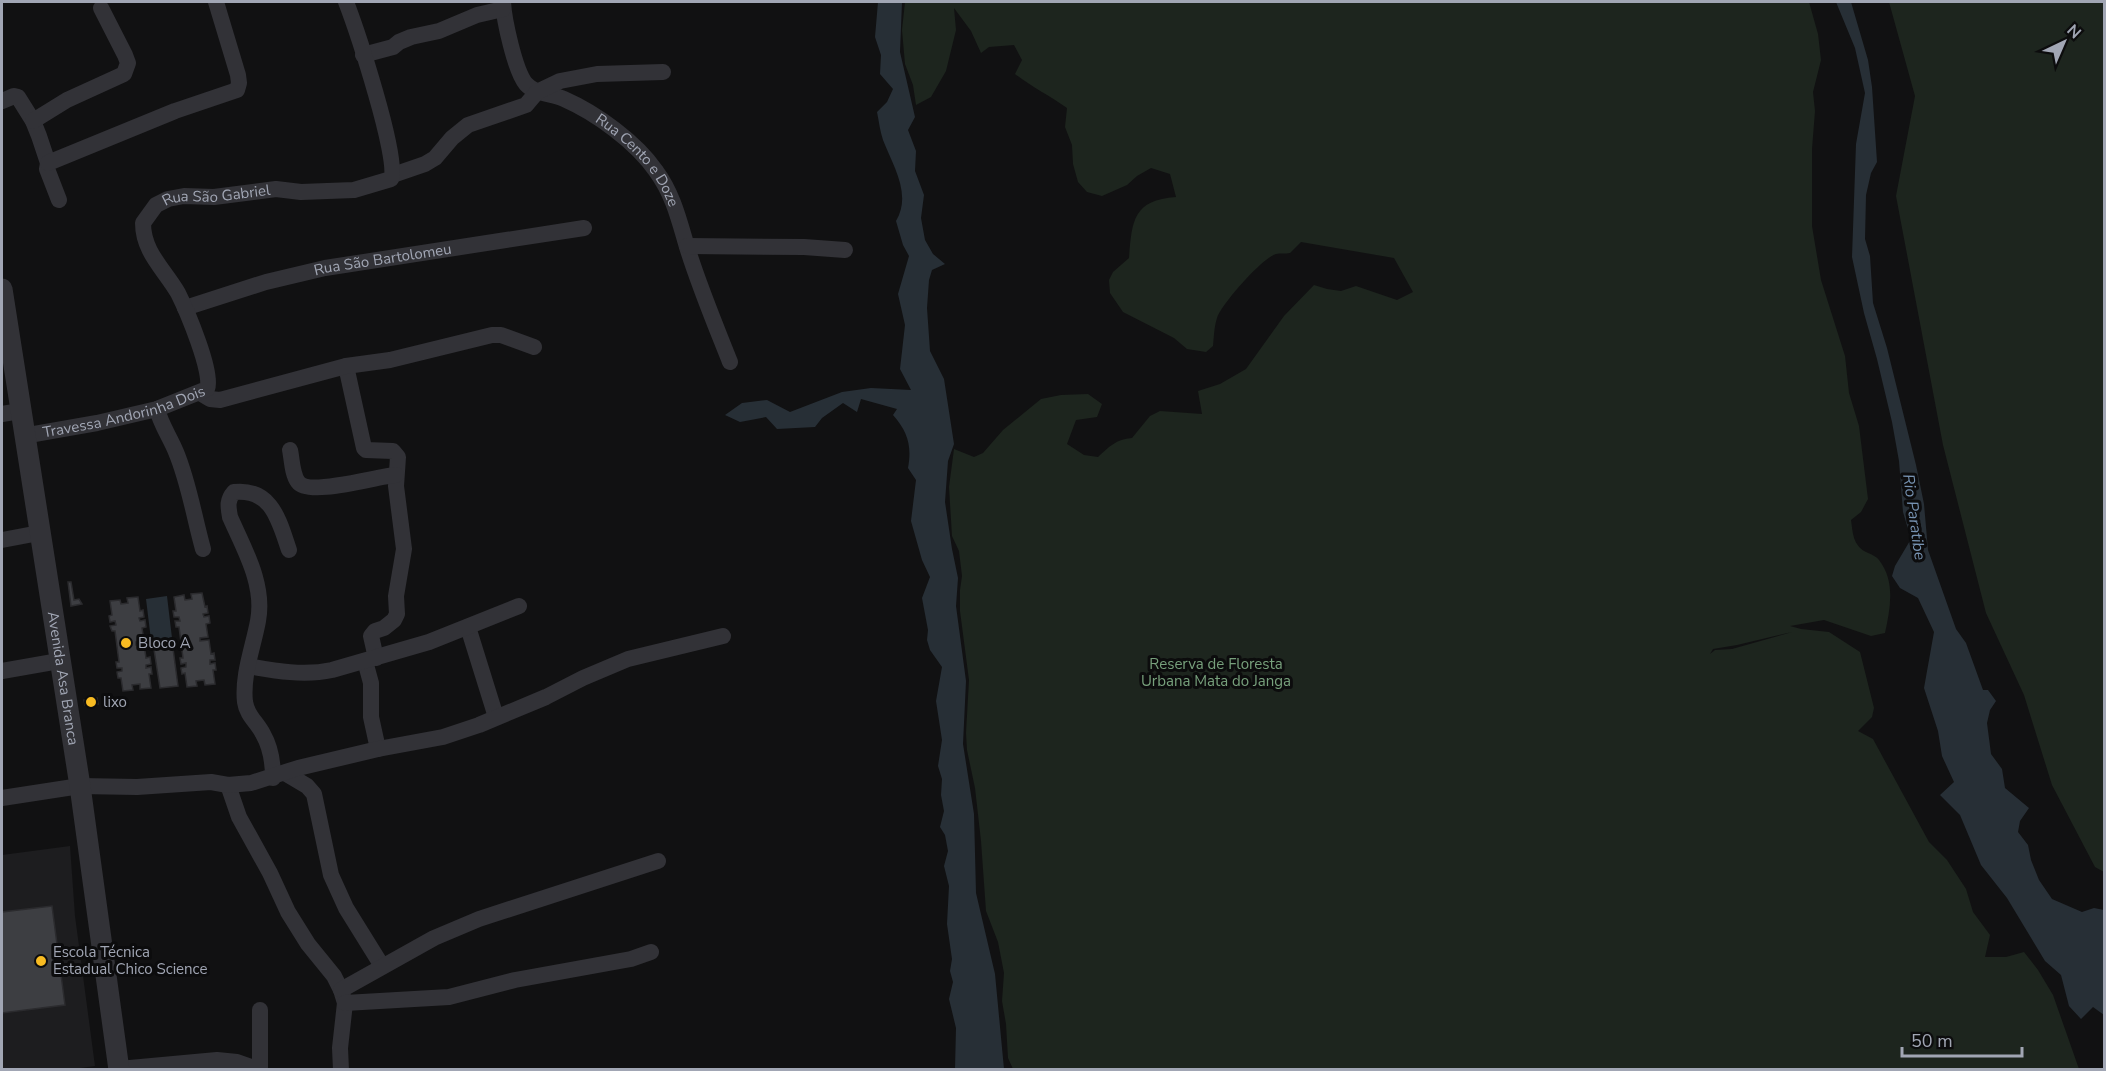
<svg xmlns="http://www.w3.org/2000/svg" width="2106" height="1071" font-family="'Nunito Sans',sans-serif">
<style>
.built{fill:#1d1d1f}
.green{fill:#1d251e;fill-rule:evenodd}
.water{fill:#272f36}
.building{fill:#3d3e42;stroke:#2b2b2e;stroke-width:1.5}
.lines{fill:none;stroke-linecap:round;stroke-linejoin:round}
.minor{stroke:#323237;stroke-width:16}
.tertiary{stroke:#323237;stroke-width:21}
.poi-dot{fill:#f8bb22;stroke:#0c0c0d;stroke-width:2}
.labels{text-anchor:middle;dominant-baseline:central;stroke-width:6;stroke-linejoin:round;paint-order:stroke}
.street-label{font-size:15px;fill:#a1a6b4;stroke:#0c0c0d}
.poi-label{font-size:15px;fill:#a1a6b4;stroke:#0c0c0d;text-anchor:start}
.park-label{font-size:15px;fill:#77a07c;stroke:#0c0c0d}
.water-label{font-size:16px;font-style:italic;fill:#7692b1;stroke:#0c0c0d}
</style>
<rect width="100%" height="100%" fill="#111112"/>
<path class="built" d="M70 846 75 916 95 1066 66 1070 2 1069V855Z"/>
<path class="green" d="M905 2H1809L1818 34 1821 60 1813 92 1815 111 1812 149V226L1821 280 1845 356 1849 393 1859 426 1868 499 1861 512 1851 520C1853 534 1853 545 1866 552 1870 554 1876 556 1879 560 1896 582 1890 609 1885 633L1871 636 1824 620 1790 626 1801 629 1829 632 1860 652 1874 708 1872 717 1858 731 1873 739 1929 842 1947 860 1966 889 1973 912 1990 935 1985 957H2006L2024 952 2038 970 2053 995 2079 1069H1013L1008 1058 1006 1024 1002 1001 1004 973 998 942 986 911 981 841 975 788 967 750 966 733 969 680 960 611V590L962 576 959 551 952 536 949 487 954 449 974 457 983 453 1003 430 1041 399 1061 395 1088 394 1102 404 1097 417 1076 420 1067 444 1084 455 1098 457C1109 447 1116 439 1132 438L1150 416 1160 411 1202 414 1198 391 1220 384 1246 369 1284 316 1314 285 1327 289 1341 291 1356 286 1397 300 1413 292 1394 258 1301 242 1290 253C1285 254 1280 253 1276 254 1262 258 1221 305 1217 318 1214 327 1214 337 1213 346L1206 352 1187 349 1174 338 1123 312 1110 293 1109 280 1113 272 1129 258C1132 221 1133 200 1176 197L1170 174 1151 168 1137 176 1127 185 1102 196 1087 192 1078 182 1073 164 1072 145 1065 127 1067 108C1050 96 1032 87 1015 74L1022 60 1014 45 989 47 981 53 971 31 954 8 956 30 946 71 931 97 916 105 913 85 905 64 902 30ZM1792 632 1732 649 1715 650 1710 654 1713 649 1737 645Z
M1889 2H2104V872L2095 867 2052 785 2024 695 1986 613 1943 445 1896 196 1915 96Z"/>
<path class="water" d="M878 2H902L900 52 915 117 908 130 916 151 915 171 924 195 921 218 925 240 933 254 945 264 932 270 929 280 927 308 930 351 944 379 954 444 948 461 945 502 952 549 958 578 956 606 966 681 963 744 974 814 976 893 995 974 1004 1069H955L956 1028 949 999 953 982 950 971 952 959 947 924 949 886 944 866 948 851 945 835 940 827 944 811 941 795 942 779 938 766 942 740 936 701 942 667 930 650 927 640 928 630 922 598 930 577 922 560 911 521 916 480 908 468C912 446 908 432 893 415L897 409 861 399 857 412 843 403 822 418 815 427 777 429 766 417 740 422 725 415 742 403 767 400 790 412 842 392 871 388 911 390 900 369 905 325 898 294 909 256 903 245 896 221C912 194 893 166 883 140 880 131 879 122 877 112L887 102 893 89 880 74 881 55 875 37Z
M1836 2H1851L1868 60 1872 87 1877 162 1871 173 1866 195 1865 239 1870 256 1873 303 1887 348 1916 465 1924 504 1928 550 1956 629 1966 643 1983 690H1988L1996 701 1990 710 1987 723 1991 754 2002 769 2005 788 2029 808 2020 821 2018 832 2028 845 2031 860 2039 880 2052 899 2082 912 2094 908 2104 910V1015L2093 1007 2081 1019 2069 1006 2061 975 2045 961 2007 898 1981 865 1960 815 1940 795 1954 782 1942 756 1938 731 1924 688 1934 632 1918 598 1900 588 1892 576 1895 566 1911 539 1903 512 1899 461 1892 422 1877 359 1864 313 1852 257 1856 144 1865 93 1855 48Z
M167 596 172 638 151 640 146 599Z"/>
<path class="building" d="M68 582H71L74 600 79 599 82 604 71 606Z
M202 593 205 607 207 606 208 613 203 614 204 617 209 616 210 623 206 624 208 637 200 638V641L209 640 211 654 214 653 215 660H210V664L215 663 216 670H213L215 684 205 685 204 680 196 681 197 686 187 687 185 673 182 674 181 668 186 667V663L181 664 180 658H183L179 627H176L175 621H180L179 617H174L173 611H176L174 597 184 595 185 600 192 599 191 594Z
M138 597 140 611 143 610 144 617 139 618 140 621 145 620 146 627 142 628 144 641 136 642V645L144 644 146 658 150 657 151 664 146 665V668L151 667 152 674H149L151 688 140 689V684L132 685 133 690 123 691 121 678H118L117 672 122 671V668H117L116 662H119L115 631H112L110 626 116 625 115 621 110 622 109 616 112 615 110 601 120 600 121 604 128 603 127 598Z
M172 641 178 686 160 688 153 643Z
M97 698 98 704 85 705 84 700Z
M52 906 65 1005 2 1013V912Z"/>
<g class="lines">
<g class="minor">
<path id="s1" d="M503 2C504 20 515 71 526 84 536 95 551 93 564 99 596 113 636 142 656 171 673 194 679 220 687 247 699 286 715 324 730 362"/>
<path d="M363 55 393 47 399 42 411 37 439 31 477 15 503 9"/>
<path d="M2 101 14 96 18 97 33 121 39 136 48 163 47 169 59 200"/>
<path d="M33 121 67 100 124 74 128 63 125 55 101 8"/>
<path d="M48 163 175 111 237 90 239 83 238 75 216 2"/>
<path d="M393 175 425 164 435 158 452 138 468 125 526 105 537 92 560 81 597 74 663 72"/>
<path d="M687 246 804 247 845 250"/>
<path id="s2" d="M185 308 266 282 325 268 584 228"/>
<path d="M346 366 364 448 366 450 393 451 398 457 396 486 404 549 396 596 397 614 394 620 384 628 375 631 371 636 376 658"/>
<path d="M200 393 210 399 220 400 346 366 390 360 492 335H501L534 347"/>
<path d="M157 409C161 425 170 437 176 452 189 483 194 517 203 549"/>
<path d="M2 414 20 411"/>
<path id="s3" d="M23 436 97 423 157 409 207 389C214 374 186 309 178 293 164 269 143 252 143 223L156 205 168 199 184 196 214 197 276 189 301 192 354 190 391 179C400 160 356 28 346 2"/>
<path d="M290 450C292 459 292 474 298 482 309 497 377 476 396 475"/>
<path d="M2 540 39 533"/>
<path d="M468 627 496 717"/>
<path d="M365 661 371 683V717L378 749"/>
<path d="M248 666C276 671 304 676 332 670L429 642 519 606"/>
<path d="M2 671 59 661"/>
<path d="M285 773 307 786 314 794 331 875 346 908 382 966"/>
<path d="M273 778C273 762 271 748 263 734 257 722 247 716 245 702 242 675 253 648 258 621 265 584 244 549 230 517 228 506 227 500 234 492 272 488 279 521 289 550"/>
<path d="M228 785 239 817 270 873 288 912 308 944 334 976 341 990 345 1003 340 1048 341 1070"/>
<path d="M2 798 80 786 137 787 211 782 228 785 251 783 298 768 378 749 443 737 479 725 546 697 583 678 628 659 723 636"/>
<path d="M341 990 434 938 479 919 658 861"/>
<path d="M345 1003 449 997 515 980 631 959 651 952"/>
<path d="M119 1069 217 1060 237 1062 260 1070"/>
<path d="M260 1070V1010"/>
</g>
<path class="tertiary" id="s4" d="M2 289 80 786 119 1070"/>
</g>
<g class="poi-dot">
<circle cx="126" cy="643" r="6"/>
<circle cx="91" cy="702" r="6"/>
<circle cx="41" cy="961" r="6"/>
</g>
<g class="labels">
<g class="street-label">
<text stroke="none"><textPath href="#s1" startOffset="225">Rua Cento e Doze</textPath></text>
<text stroke="none"><textPath href="#s3" startOffset="456">Rua São Gabriel</textPath></text>
<text stroke="none"><textPath href="#s2" startOffset="204">Rua São Bartolomeu</textPath></text>
<text stroke="none"><textPath href="#s3" startOffset="104">Travessa Andorinha Dois</textPath></text>
<text stroke="none"><textPath href="#s4" startOffset="394">Avenida Asa Branca</textPath></text>
</g>
<g class="poi-label">
<text x="138" y="643">Bloco A</text>
<text x="103" y="702">lixo</text>
<text x="53" y="952">Escola Técnica<tspan x="53" dy="17">Estadual Chico Science</tspan></text>
</g>
<g class="park-label">
<text x="1216" y="664">Reserva de Floresta<tspan x="1216" dy="17">Urbana Mata do Janga</tspan></text>
</g>
<g class="water-label">
<text transform="translate(1914 517) rotate(82)">Rio Paratibe</text>
</g>
</g>
<rect width="2106" height="1071" fill="none" stroke="#a1a6b4" stroke-width="6"/>
<g transform="translate(2064 42) rotate(44)" stroke="#0c0c0d" stroke-width="4.5" paint-order="stroke">
<path d="M0-4.5L10 22L0 15L-10 22Z" fill="#a1a6b4"/>
<text y="-9" font-size="16" font-weight="bold" text-anchor="middle" fill="#a1a6b4">N</text>
</g>
<path d="M1902 1047v9h120v-9" fill="none" stroke="#a1a6b4" stroke-width="3"/>
<text x="1911" y="1047" font-size="18" fill="#a1a6b4" stroke="#0c0c0d" stroke-width="4.5" paint-order="stroke">50 m</text>
</svg>
